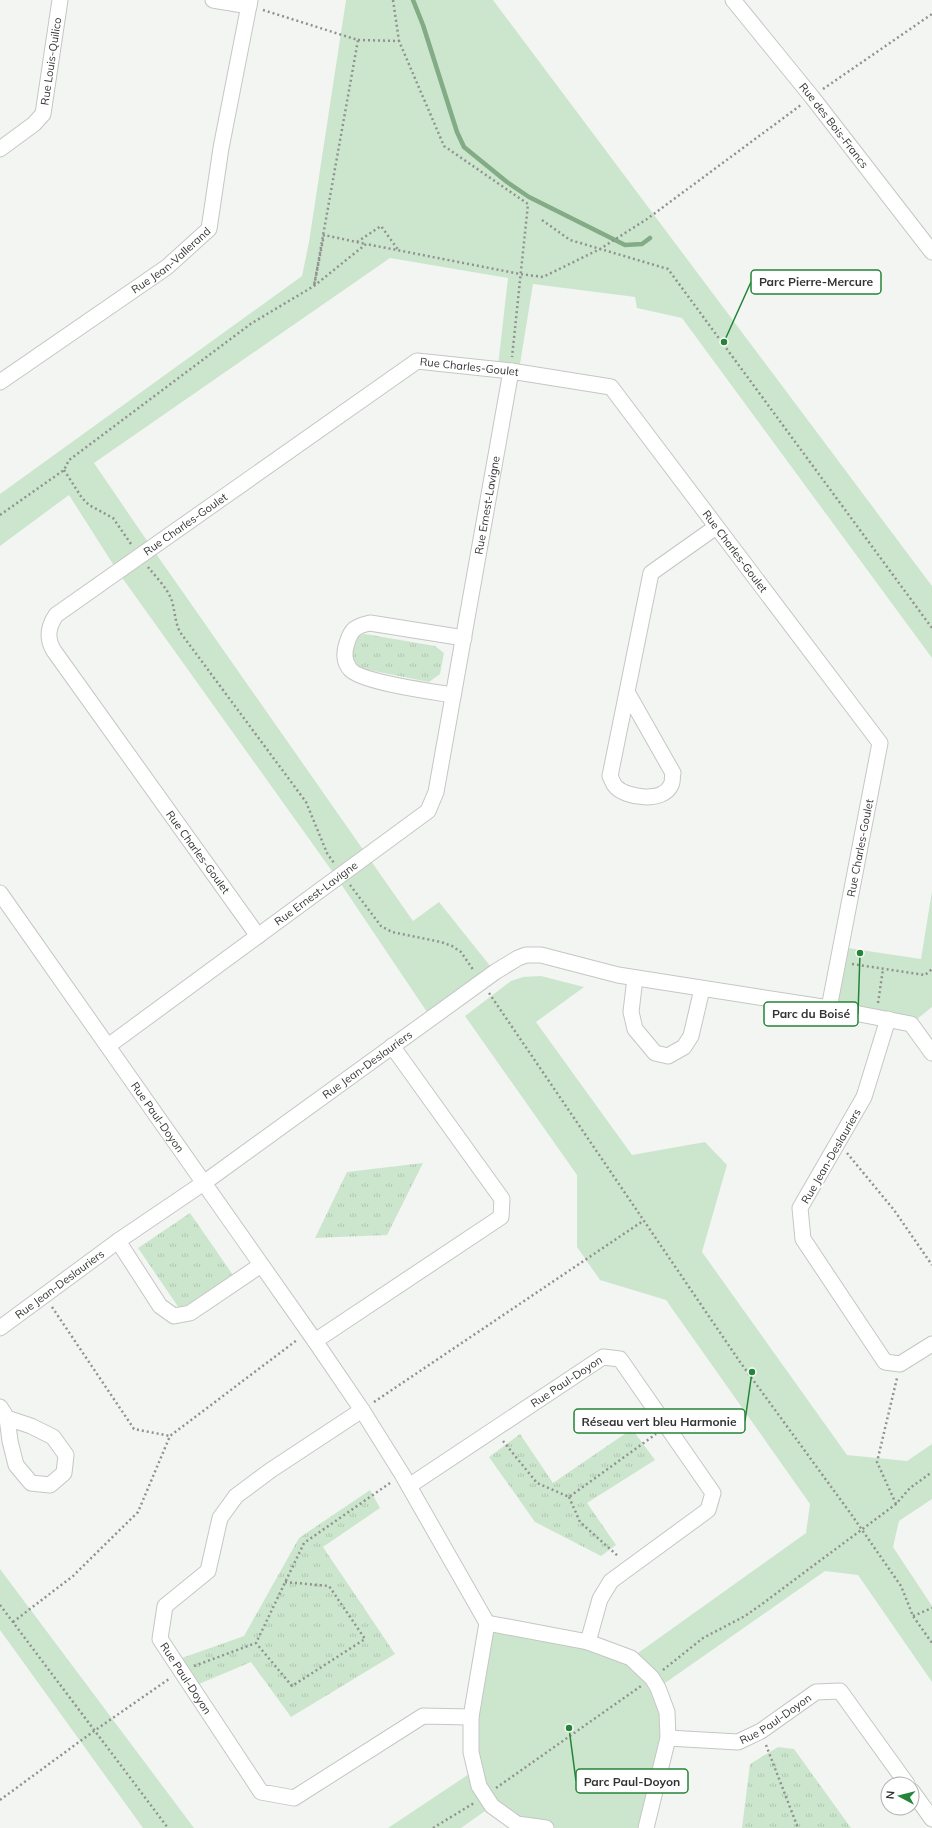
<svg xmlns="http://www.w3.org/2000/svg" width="932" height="1828" font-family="Mulish,sans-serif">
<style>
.grass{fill:url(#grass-tufts)}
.park{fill:#cce6cd}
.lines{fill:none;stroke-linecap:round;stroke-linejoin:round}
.stream{stroke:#83ab85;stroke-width:4.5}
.street-casing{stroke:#c4c7c4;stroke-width:17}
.path{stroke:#909290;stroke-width:2.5;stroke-dasharray:2 3;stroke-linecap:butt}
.street{stroke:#fff;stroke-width:15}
.labels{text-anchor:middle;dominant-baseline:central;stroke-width:4;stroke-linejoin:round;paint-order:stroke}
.street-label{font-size:11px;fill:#333433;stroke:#fff}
.leader{fill:none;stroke:#248437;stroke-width:1.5}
.callout-dot{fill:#248437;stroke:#fff;stroke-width:1.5}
.callout{fill:#fff;stroke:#248437;stroke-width:1.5}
.callout-label{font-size:12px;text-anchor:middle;font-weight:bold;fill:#333433}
</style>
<defs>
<pattern id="grass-tufts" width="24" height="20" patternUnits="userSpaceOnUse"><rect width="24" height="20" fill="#cce6cd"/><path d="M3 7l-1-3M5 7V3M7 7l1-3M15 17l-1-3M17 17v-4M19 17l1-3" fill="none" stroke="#b0c6b0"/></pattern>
</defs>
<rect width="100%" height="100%" fill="#f2f5f2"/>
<path class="grass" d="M365 634 435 646 444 653 440 674 429 682 364 669C348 661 352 655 353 639L358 635Z
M423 1163 387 1235 315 1238 347 1172Z
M190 1213 233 1275 181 1311 138 1248Z
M632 1429 655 1460 587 1503 616 1545 601 1556 535 1522 489 1457 520 1434 553 1483Z
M370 1490 380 1508 323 1547 395 1654 291 1717 251 1662 199 1684 179 1659 244 1636 299 1538Z
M778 1747 794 1749 851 1828H742L750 1764Z"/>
<path class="park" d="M346 0H493L932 586V658L682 318 637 308 635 297 533 284 519 370 498 366 508 278 390 258 94 463 152 548 413 921 439 902 495 972 431 1018 337 878 118 572 69 495 0 546V494L302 276 309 242Z
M932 891V1007L911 1024 829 1008 841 947 921 959Z
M541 976 584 987 536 1022 632 1155 705 1142 727 1165 702 1252 847 1455 907 1461 932 1444V1499L899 1521 893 1547 932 1606V1682L858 1575 825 1571 658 1688 667 1712 646 1828H546L492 1806 461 1828H388L475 1770 472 1752 487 1623 631 1658 806 1533 810 1504 666 1300 600 1280 577 1247V1175L465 1016 511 981 523 977Z
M0 1569 194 1828H143L0 1630Z"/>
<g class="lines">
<path class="stream" d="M413 0 423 25 457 132 464 147 507 182 529 197 625 245 642 244 650 238"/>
<defs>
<g id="street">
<path d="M213 0 249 6"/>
<path id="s1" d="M733 0 812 97 932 252"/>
<path id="s2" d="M0 149 34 124 43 114 60 0"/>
<path id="s3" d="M0 382 167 267 209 229 221 148 250 0"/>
<path d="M627 692 673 773C672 776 673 782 671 785 663 803 627 798 616 787 613 784 612 780 610 776L651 573 716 527"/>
<path d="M453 695C434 692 360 682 350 669 344 662 344 652 347 643 351 629 356 626 370 623L464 638"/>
<path id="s4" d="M0 893 315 1341 362 1410 402 1474 487 1623 471 1717V1752L479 1786 492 1806 517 1824 546 1828"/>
<path id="s5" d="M258 936 54 651C46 638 48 627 56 615L417 361 511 371 611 387 880 743 829 1008"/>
<path d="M635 978 631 1012 635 1029 655 1053 668 1056 684 1047 691 1036 702 989"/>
<path d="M888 1019 864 1097 800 1208 803 1239 885 1362 900 1364 932 1344"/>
<path id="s6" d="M108 1046 428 811 436 792 511 371"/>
<path d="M118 1241 160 1306 174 1316 190 1313 261 1265"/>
<path id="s7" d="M0 1328 118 1241 205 1182 495 972 518 958 526 955H541L618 975 829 1008 911 1024 932 1053"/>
<path d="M315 1341 501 1217 502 1199 392 1046"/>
<path d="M0 1407 7 1418 10 1441 16 1465 31 1483 50 1485 64 1473 66 1455 53 1437 31 1426 7 1418"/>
<path id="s8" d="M362 1410 271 1470 236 1496 220 1518 208 1571 165 1606 160 1639 261 1792 294 1798 423 1716 471 1717"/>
<path id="s9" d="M409 1486 603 1357 620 1359 713 1493 708 1510 611 1581 600 1599 588 1642"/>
<path d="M487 1623 588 1642 631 1658 652 1678 658 1688 667 1712 668 1738 646 1828"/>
<path id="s10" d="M668 1738 738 1742 761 1731 816 1692 840 1691 907 1784"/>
<path d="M912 1791 932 1819"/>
</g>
</defs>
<use href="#street" class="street-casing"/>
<path class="path" d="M393 0 399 41
M263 10 358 40 314 286 324 235 366 244
M358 40 399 41 444 146 528 204 512 357
M823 89 932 14
M542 220 570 240 668 269 932 628
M357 242 381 226 399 251
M64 470 82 498 89 505 113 518 131 544
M0 515 64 470 69 460 252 323 314 286 366 244 520 274 543 277 600 249 647 219 801 105
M148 567C156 577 168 589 172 601 175 612 175 622 180 632L306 802 327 853 334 863
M350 885 381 926 392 932 441 942 452 946 461 952 474 971
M852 964 925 975 932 969
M489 993 740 1362 851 1514 901 1586 913 1616 932 1643
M878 1003 883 969
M847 1153 894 1210 932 1265
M52 1307 134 1429 170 1436
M374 1402 643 1221
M503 1441 537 1483 569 1497 656 1434
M569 1497 580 1522 619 1557
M896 1504 877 1462 897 1378
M285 1582 329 1586 365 1639 292 1686 256 1643 304 1543 390 1483
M0 1605 168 1828
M913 1616 932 1608
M13 1622 73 1576 138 1512 170 1436 297 1340
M194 1666 256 1643
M663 1670 703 1638 745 1616 762 1604 896 1504 910 1488 932 1472
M766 1745 798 1828
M496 1788 641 1686
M0 1800 94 1731 169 1679
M433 1828 474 1803"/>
<use href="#street" class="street"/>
</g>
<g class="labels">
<g class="street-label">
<text stroke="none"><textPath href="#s2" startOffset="109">Rue Louis-Quilico</textPath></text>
<text stroke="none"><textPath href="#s1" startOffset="161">Rue des Bois-Francs</textPath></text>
<text stroke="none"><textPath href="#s3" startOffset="210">Rue Jean-Vallerand</textPath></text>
<text stroke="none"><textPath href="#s5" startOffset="883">Rue Charles-Goulet</textPath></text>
<text stroke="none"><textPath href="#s6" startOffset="709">Rue Ernest-Lavigne</textPath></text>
<text stroke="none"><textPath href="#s5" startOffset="547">Rue Charles-Goulet</textPath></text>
<text stroke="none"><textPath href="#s5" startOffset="1232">Rue Charles-Goulet</textPath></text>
<text transform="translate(860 848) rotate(-79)">Rue Charles-Goulet</text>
<text transform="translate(198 852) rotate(54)">Rue Charles-Goulet</text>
<text stroke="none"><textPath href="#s6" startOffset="258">Rue Ernest-Lavigne</textPath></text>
<text stroke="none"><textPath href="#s7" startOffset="452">Rue Jean-Deslauriers</textPath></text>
<text stroke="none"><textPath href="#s4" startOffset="274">Rue Paul-Doyon</textPath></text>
<text transform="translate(831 1156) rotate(-60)">Rue Jean-Deslauriers</text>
<text stroke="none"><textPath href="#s7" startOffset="74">Rue Jean-Deslauriers</textPath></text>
<text stroke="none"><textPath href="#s9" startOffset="189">Rue Paul-Doyon</textPath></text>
<text stroke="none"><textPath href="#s8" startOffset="370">Rue Paul-Doyon</textPath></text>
<text stroke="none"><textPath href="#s10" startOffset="114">Rue Paul-Doyon</textPath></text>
</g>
</g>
<path class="leader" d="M724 342L751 282M860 953L858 1014M752 1372L745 1421M569 1728L576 1781"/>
<g class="callout-dot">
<circle cx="724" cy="342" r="4"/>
<circle cx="860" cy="953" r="4"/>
<circle cx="752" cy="1372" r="4"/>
<circle cx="569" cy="1728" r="4"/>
</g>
<g class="callout">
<rect x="751" y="270" width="130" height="24" rx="4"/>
<rect x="764" y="1002" width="94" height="24" rx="4"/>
<rect x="574" y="1409" width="171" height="24" rx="4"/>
<rect x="576" y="1769" width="112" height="24" rx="4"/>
</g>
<g class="callout-label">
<text x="816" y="286">Parc Pierre-Mercure</text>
<text x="811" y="1018">Parc du Boisé</text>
<text x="659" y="1426">Réseau vert bleu Harmonie</text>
<text x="632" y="1786">Parc Paul-Doyon</text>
</g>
<g transform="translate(900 1796) rotate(277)"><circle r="19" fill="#ffffff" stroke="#adaead"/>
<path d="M0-3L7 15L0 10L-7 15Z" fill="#248437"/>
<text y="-6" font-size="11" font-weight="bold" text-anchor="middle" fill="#333433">N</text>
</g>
</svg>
